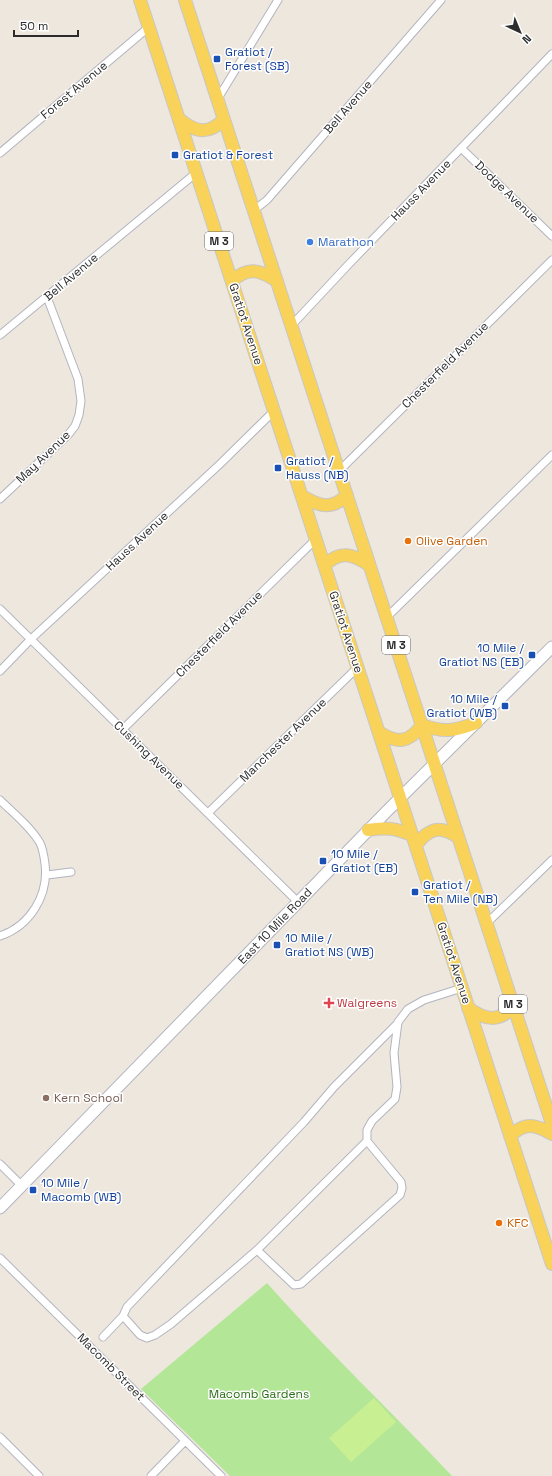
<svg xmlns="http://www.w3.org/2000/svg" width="552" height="1476" font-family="'Space Grotesk',sans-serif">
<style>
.grass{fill:#b3e797}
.pitch{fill:#c9ef93}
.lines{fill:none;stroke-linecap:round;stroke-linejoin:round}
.street-casing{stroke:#b2b4c0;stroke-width:9}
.secondary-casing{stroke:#b2b4c0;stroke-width:13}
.primary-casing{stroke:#c8c8c8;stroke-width:14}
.street{stroke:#fff;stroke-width:7}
.secondary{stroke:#fff;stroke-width:11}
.primary{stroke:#f8d259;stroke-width:12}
.transit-dot{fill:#1a4fb4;stroke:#fff;stroke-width:1.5}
.shop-dot{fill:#3f7fe0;stroke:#fff;stroke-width:1.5}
.food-dot{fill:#e8710a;stroke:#fff;stroke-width:1.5}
.health-dot{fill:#e0444e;stroke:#fff;stroke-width:1.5}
.education-dot{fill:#8d6e63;stroke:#fff;stroke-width:1.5}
.labels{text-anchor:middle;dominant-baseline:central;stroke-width:3;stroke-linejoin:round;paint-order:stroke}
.shield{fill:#fff;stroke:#6b6b6b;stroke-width:1}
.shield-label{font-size:11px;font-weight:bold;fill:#2c2c2c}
.transit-label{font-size:12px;fill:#164399;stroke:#fff;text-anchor:start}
.street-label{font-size:12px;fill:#2c2c2c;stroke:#fff}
.shop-label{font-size:12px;fill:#366cbe;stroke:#fff;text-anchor:start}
.food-label{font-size:12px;fill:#c56008;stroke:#fff;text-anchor:start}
.health-label{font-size:12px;fill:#be3a42;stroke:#fff;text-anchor:start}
.education-label{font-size:12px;fill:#785e54;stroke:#fff;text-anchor:start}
.park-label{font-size:12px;fill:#2a6e17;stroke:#fff}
</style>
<rect width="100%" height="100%" fill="#eee7de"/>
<path class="grass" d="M267 1283C326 1350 391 1411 452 1476H230L141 1389Z"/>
<path class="pitch" d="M374 1398 396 1422 351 1462 329 1438Z"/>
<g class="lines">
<defs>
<path id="street" d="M217 100 278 0
M461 148 552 236
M0 153 149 27
M253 211 267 200 441 0
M291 326 348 265 552 54
M0 335 196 173
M339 471 552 260
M0 499 68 435 75 426 79 415 81 401 78 379 47 297
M0 609 298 902
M387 617 552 455
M0 671 30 640 220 464 274 411
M123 729 316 539
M0 800C13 813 30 826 40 843 43 849 44 856 45 864 49 895 30 926 0 936
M208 813 358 667
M47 875 71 872
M487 923 552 860
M0 1164 22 1186
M257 1250 294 1285 301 1284 400 1195 402 1188 401 1182 367 1141V1130L372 1121 395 1099 397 1087 394 1053 398 1022 408 1009 424 1000 462 988
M0 1258 221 1476
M123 1316 140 1335 147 1338 155 1335 171 1324 257 1250 367 1141
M103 1337 123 1316 127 1307 304 1122 334 1087 398 1023
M0 1437 39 1476
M151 1476 185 1441"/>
<path id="secondary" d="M0 1208 387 811 552 647"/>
<path id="primary" d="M140 0 552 1264
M185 0 552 1124
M179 119C195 132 208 136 224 119
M232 281C248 266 260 270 277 281
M302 496C319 506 331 511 347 495
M325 565C340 550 353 554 369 565
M422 725C444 733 454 731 476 723
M379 732C397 744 409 743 422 725
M368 830C385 827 397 828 413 836
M416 845C429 828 440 825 458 837
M468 1008C485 1020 499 1023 514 1006
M510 1136C525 1122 535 1124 552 1134"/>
</defs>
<use href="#street" class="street-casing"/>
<use href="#secondary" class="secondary-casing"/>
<use href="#primary" class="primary-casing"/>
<use href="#street" class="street"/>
<use href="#secondary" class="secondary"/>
<use href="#primary" class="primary"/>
</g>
<g class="transit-dot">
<rect x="213" y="55" width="8" height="8" rx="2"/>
<rect x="171" y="151" width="8" height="8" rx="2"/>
<rect x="274" y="464" width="8" height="8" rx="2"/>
<rect x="528" y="651" width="8" height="8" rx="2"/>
<rect x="501" y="702" width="8" height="8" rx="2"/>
<rect x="319" y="857" width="8" height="8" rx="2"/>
<rect x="411" y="888" width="8" height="8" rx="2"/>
<rect x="273" y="941" width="8" height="8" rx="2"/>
<rect x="29" y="1186" width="8" height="8" rx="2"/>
</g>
<circle class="shop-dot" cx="310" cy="242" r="4"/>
<g class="food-dot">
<circle cx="408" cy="541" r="4"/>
<circle cx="499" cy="1223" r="4"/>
</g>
<path class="health-dot" d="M327 997h4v4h4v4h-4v4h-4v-4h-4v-4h4z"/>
<circle class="education-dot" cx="46" cy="1098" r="4"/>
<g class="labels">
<g class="shield">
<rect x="205" y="232" width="28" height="18" rx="3"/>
<rect x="382" y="636" width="28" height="18" rx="3"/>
<rect x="499" y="995" width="28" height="18" rx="3"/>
</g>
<g class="shield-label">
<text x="219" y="241">M 3</text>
<text x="396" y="645">M 3</text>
<text x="513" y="1004">M 3</text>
</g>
<g class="transit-label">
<text x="225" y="52">Gratiot /<tspan x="225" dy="14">Forest (SB)</tspan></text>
<text x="183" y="155">Gratiot &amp; Forest</text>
<text x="286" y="461">Gratiot /<tspan x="286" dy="14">Hauss (NB)</tspan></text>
<text x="524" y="648" text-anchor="end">10 Mile /<tspan x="524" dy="14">Gratiot NS (EB)</tspan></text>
<text x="497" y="699" text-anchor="end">10 Mile /<tspan x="497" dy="14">Gratiot (WB)</tspan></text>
<text x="331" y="854">10 Mile /<tspan x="331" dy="14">Gratiot (EB)</tspan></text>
<text x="423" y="885">Gratiot /<tspan x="423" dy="14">Ten Mile (NB)</tspan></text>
<text x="285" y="938">10 Mile /<tspan x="285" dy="14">Gratiot NS (WB)</tspan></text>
<text x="41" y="1183">10 Mile /<tspan x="41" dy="14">Macomb (WB)</tspan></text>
</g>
<g class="street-label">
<text transform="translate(74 90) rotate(-40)">Forest Avenue</text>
<text transform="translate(348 107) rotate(-49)">Bell Avenue</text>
<text transform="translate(421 190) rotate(-46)">Hauss Avenue</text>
<text transform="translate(507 192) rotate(44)">Dodge Avenue</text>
<text transform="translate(71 277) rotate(-40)">Bell Avenue</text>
<text transform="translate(246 324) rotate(72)">Gratiot Avenue</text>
<text transform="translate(445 365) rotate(-45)">Chesterfield Avenue</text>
<text transform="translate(43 457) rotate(-44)">May Avenue</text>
<text transform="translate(137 541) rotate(-43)">Hauss Avenue</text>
<text transform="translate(346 632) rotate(72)">Gratiot Avenue</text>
<text transform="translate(219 634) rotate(-45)">Chesterfield Avenue</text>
<text transform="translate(283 740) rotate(-44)">Manchester Avenue</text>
<text transform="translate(149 755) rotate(44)">Cushing Avenue</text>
<text transform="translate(275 926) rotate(-46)">East 10 Mile Road</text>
<text transform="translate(454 963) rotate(72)">Gratiot Avenue</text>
<text transform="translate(111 1367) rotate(45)">Macomb Street</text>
</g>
<g class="shop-label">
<text x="318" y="242">Marathon</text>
</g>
<g class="food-label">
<text x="416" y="541">Olive Garden</text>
<text x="507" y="1223">KFC</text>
</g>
<g class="health-label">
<text x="337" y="1003">Walgreens</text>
</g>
<g class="education-label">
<text x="54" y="1098">Kern School</text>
</g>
<g class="park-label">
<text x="259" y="1394">Macomb Gardens</text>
</g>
</g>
<g transform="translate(520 32) rotate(136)" stroke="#ffffff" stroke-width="3" paint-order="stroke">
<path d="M0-3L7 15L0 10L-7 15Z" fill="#2c2c2c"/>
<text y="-6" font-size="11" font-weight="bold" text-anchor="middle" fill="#2c2c2c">N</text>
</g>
<path d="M14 30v6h64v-6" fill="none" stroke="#2c2c2c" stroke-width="2"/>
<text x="20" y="30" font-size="12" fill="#2c2c2c" stroke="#ffffff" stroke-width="3" paint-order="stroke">50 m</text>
</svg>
